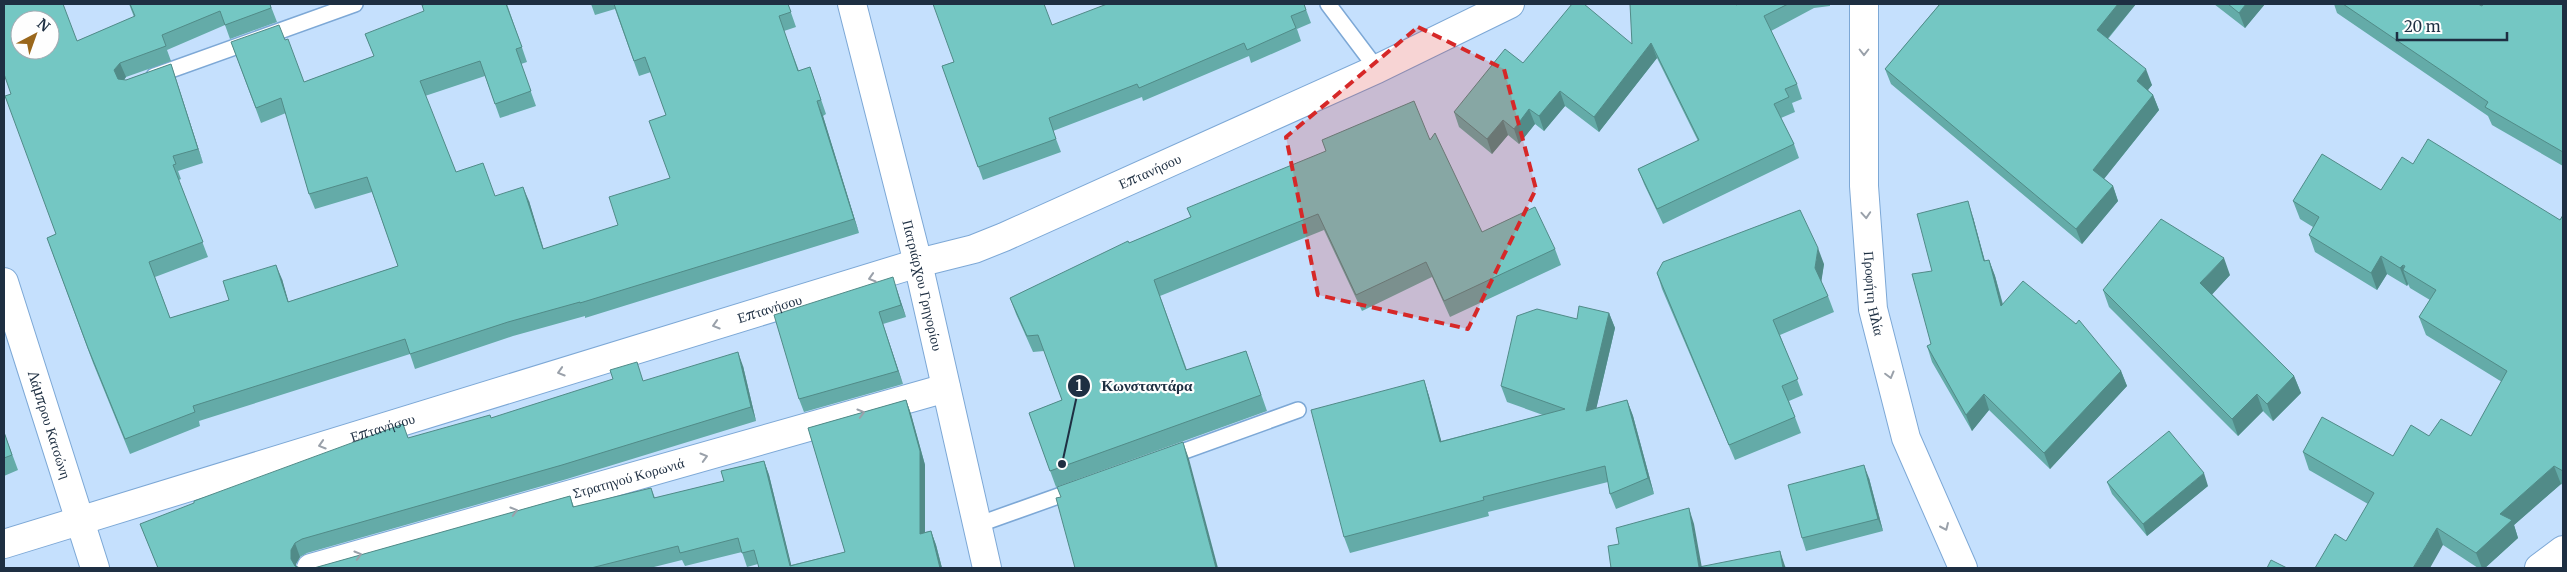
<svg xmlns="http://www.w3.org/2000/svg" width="2567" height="572" font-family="Merriweather,serif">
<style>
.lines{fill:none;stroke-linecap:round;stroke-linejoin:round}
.service-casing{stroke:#7da8d6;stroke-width:18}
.minor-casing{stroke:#7da8d6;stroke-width:30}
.tertiary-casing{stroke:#7da8d6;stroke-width:30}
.service{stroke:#fff;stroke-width:15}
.minor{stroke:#fff;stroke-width:28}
.tertiary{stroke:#fff;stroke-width:28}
.wall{fill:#64aba8}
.shaded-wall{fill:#518b88}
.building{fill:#74c7c3;stroke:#518b88;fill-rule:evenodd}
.oneway{stroke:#9aa1aa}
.marked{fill:#d62828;fill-opacity:0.2;stroke:#d62828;stroke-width:4;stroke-dasharray:10 6;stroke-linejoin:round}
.labels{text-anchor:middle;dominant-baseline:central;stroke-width:4.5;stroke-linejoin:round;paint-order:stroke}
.street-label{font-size:14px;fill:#1e2f42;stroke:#fefefe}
.leader{fill:none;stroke:#1e2f42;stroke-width:2}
.callout-dot{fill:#1e2f42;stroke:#fefefe;stroke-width:2}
.mark-label{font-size:15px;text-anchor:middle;font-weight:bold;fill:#fff}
.callout-label{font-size:15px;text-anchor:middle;font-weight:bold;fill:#1e2f42;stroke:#fefefe;stroke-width:4.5;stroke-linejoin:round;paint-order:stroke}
</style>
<rect width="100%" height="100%" fill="#c5e0fd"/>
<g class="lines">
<defs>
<path id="service" d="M1328 4 1377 69
M154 76 355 4
M1168 457 1298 410
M977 525 1078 489"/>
<g id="minor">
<path id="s1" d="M1864 4V186L1873 309 1906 438 1963 568"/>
<path id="s2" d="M4 282 95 568"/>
<path id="s3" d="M4 544 918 263"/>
<path id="s4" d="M311 568 946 388"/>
<path d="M2539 568 2563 550"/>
</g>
<g id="tertiary">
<path id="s5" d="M852 4 918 263 987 568"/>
<path id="s6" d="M918 263 974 249 1004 237 1377 69 1510 4"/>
</g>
</defs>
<use href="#service" class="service-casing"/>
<use href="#minor" class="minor-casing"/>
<use href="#tertiary" class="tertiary-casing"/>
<use href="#service" class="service"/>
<use href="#minor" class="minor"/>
<use href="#tertiary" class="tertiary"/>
</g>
<path class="wall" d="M129 4H270L277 22 230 39 225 25 167 50 171 61 126 77 124 80H126L171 64 203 163 178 171 181 179 179 180 208 257 155 277 170 318 229 300 282 279 288 302 398 266 372 192 315 209 309 194 286 113 261 123 231 42 304 82 374 56 365 34 507 4 527 62 521 64 536 106 500 118 485 76 425 96 456 172 495 196 529 201 543 249 618 225 670 178 666 115 651 72 639 76 615 9 595 15 591 4H788L796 27 784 31 799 71 810 67 826 114 823 116 859 233 585 318V316L513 336 415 369 410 354 199 421 200 426 130 454 93 363 47 238 56 234 11 94 77 41 134 17Z
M1304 4 1311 23 1297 29 1301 41 1251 63 1249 56 1143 101 1142 97 1053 131 1061 152 983 180 942 66 1052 25Z
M1736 4H1830V6L1814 8 1771 31 1797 84 1802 99 1792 103 1795 112 1781 118 1794 144 1799 158 1663 224 1644 184 1638 169 1698 141 1657 58 1599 132 1565 106 1544 131 1535 124 1519 144 1508 135 1492 154 1459 127 1454 112 1523 63 1632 44 1737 5Z
M1938 4H2136L2108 39 2152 85 2148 90 2153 95 2159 110 2104 179 2113 186 2118 201 2082 244 1891 84 1885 69 1938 6Z
M2214 4H2265L2245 28Z
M2334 4H2478L2482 6 2563 4V166L2492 125 2488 116 2337 13Z
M1430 140 1482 232 1555 249 1561 265 1450 317 1432 277 1362 311 1324 230 1160 296 1187 370 1246 351 1267 411 1056 487 1029 413 1062 400 1044 351 1033 352 1016 314 1010 298 1129 243 1191 217 1187 208Z
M2413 164 2560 220 2563 215V485L2561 484 2514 525 2518 538 2485 568H2478L2443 545 2346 541 2368 504 2309 470 2303 452 2393 456 2429 436H2471L2502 382 2426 335 2419 317 2430 300 2410 288 2408 284 2407 286 2387 274 2377 290 2315 252 2309 235 2313 227 2300 219 2293 201 2381 190Z
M1973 217 1985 261 1989 260 1995 276 2003 304 2121 371 2127 386 2050 469 1989 410 1972 431 1932 362 1927 346 1931 344 1932 271Z
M1824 264 1821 281 1828 296 1834 312 1780 335 1803 395 1789 401 1801 433 1735 460 1662 289 1657 273Z
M2230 275 2212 294 2294 376 2301 393 2273 421 2263 411 2238 436 2109 307 2103 290Z
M897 290 906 317 883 324 903 384 804 412 799 399Z
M1609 313 1615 328 1596 409 1627 400 1633 416 1654 494 1616 509 1610 494 1608 482 1488 512 1489 516 1350 553 1344 537 1424 380 1429 396 1441 441 1543 415 1507 402 1501 386 1577 319Z
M743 366 756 421 567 479 307 553 300 557 296 564V566L300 568H158L140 524 409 438 643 381Z
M906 400 911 414 925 465V532L931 531 936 545 942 568H759L758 564 747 567 742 552 685 566 682 560 650 568H314L570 496 574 507 651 488 655 498 724 481 721 471 764 461 769 475 791 565 845 552 808 428Z
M4 432 18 470 4 476Z
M1869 478 1883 531 1806 551 1802 538Z
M2107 482 2208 486 2147 536 2112 494Z"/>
<path class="shaded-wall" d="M2118 4H2136L2102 45 2097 30Z
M2246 4H2265L2245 28 2239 13Z
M1651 43 1657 58 1599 132 1594 117Z
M120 63 126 77 120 85 114 70Z
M171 64 176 79 203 163 198 149Z
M2146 69 2152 85 2142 97 2137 81Z
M1560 91 1565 106 1544 131 1539 116Z
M2153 95 2159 110 2099 185 2093 170Z
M817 101 823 116 859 233 854 219Z
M1529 109 1535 124 1519 144 1514 129Z
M1503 120 1508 135 1492 154 1487 139Z
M2113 186 2118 201 2082 244 2076 229Z
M523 187 529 201 548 263 543 249Z
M1968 201 1973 217 1989 277 1984 261Z
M1818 248 1824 264 1821 284 1815 268Z
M2381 256 2387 274 2377 290 2371 273Z
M2224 258 2230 275 2207 300 2200 283Z
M1989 260 1995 276 2007 322 2001 306Z
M276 265 282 279 293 317 288 302Z
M2403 265 2405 271 2403 270 2408 284 2407 286 2400 268Z
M893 277 897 290 906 317 901 305Z
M879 312 903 384 898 371Z
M1609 313 1615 328 1592 427 1586 411Z
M738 352 743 366 756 421 751 407Z
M2121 371 2127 386 2050 469 2044 453Z
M2294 376 2301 393 2273 421 2267 404Z
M1424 380 1429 396 1446 458 1440 442Z
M1984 394 1989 410 1972 431 1966 415Z
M2257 394 2263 411 2238 436 2232 419Z
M906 400 911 414 925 465V547L920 534Z
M1627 400 1633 416 1654 494 1648 478Z
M1183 442 1189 459 1218 568H1216Z
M764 461 769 475 792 568H791Z
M1864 465 1869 478 1883 531 1878 519Z
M2554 466 2561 484 2514 525 2518 538 2485 568H2482L2476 553 2500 514Z
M2204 473 2208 486 2147 536 2143 524Z
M1689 508 1694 524 1702 568H1699Z
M2437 528 2443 545 2430 568H2413Z
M931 531 936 545 942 568H940Z
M295 543 300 557 296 564V568L291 559V550Z
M1780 551 1785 566 1786 568H1783Z"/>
<path class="building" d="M4 4H63L77 41 135 16 130 4H270L271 8 225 25 220 11 162 35 166 46 120 63 114 70 118 79 126 80 171 64 198 149 173 156 176 164 173 165 203 242 149 262 170 318 229 300 223 281 276 265 288 302 398 266 367 177 309 194 281 98 256 108 231 42 279 25 285 40 288 39 304 82 374 56 365 34 424 11 422 5 427 4H506L522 47 516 49 531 91 495 104 480 61 420 81 456 172 483 163 495 196 523 187 543 249 618 225 609 197 670 178 649 121 666 115 645 57 634 61 614 4H788L791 12 779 16 798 71 810 67 821 100 817 101 854 219 580 303V302L508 322 410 354 405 339 193 406 195 412 125 439 88 348 47 238 56 234 5 96 11 94 4 74ZM20 20H50V50H20Z
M933 4H1044L1052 25 1107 4H1304L1306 10 1291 16 1296 28 1247 50 1244 43 1139 88 1137 84 1049 118 1056 139 978 167 942 66 954 62Z
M1572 4H1584L1632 44 1630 4H1735L1737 5 1736 4H1788L1764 16 1797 84 1785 89 1789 97 1774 104 1794 144 1657 209 1638 169 1699 140 1651 43 1594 117 1560 91 1539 116 1529 109 1514 129 1503 120 1487 139 1454 112 1505 49 1523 63Z
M1940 4H2118L2097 30 2146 69 2137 81 2153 95 2093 170 2113 186 2076 229 1885 69Z
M2228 4H2246L2239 13Z
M2343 4H2478L2482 6 2483 4H2563V152L2485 107 2488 102Z
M1414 101 1430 140 1435 133 1482 232 1535 207 1555 249 1444 301 1426 262 1356 295 1318 214 1154 280 1186 370 1246 351 1261 395 1050 471 1029 413 1062 400 1038 335 1027 336 1010 298 1128 241 1129 243 1191 217 1187 208 1326 151 1322 140Z
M2428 139 2560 220 2563 215V471L2554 466 2500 514 2512 520 2476 553 2437 528 2413 568H2315L2335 534 2346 541 2374 493 2303 452 2322 417 2393 456 2411 425 2429 436 2441 419 2471 436 2507 371 2419 317 2436 290 2403 270 2405 266 2403 265 2400 268 2381 256 2371 273 2309 235 2319 217 2293 201 2322 154 2381 190 2402 157 2413 164Z
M1968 201 1984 261 1989 260 2001 306 2023 281 2076 324 2079 320 2121 371 2044 453 1984 394 1966 415 1927 346 1931 344 1912 274 1932 271 1917 214Z
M1800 210 1818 248 1815 268 1828 296 1773 320 1798 379 1782 386 1795 417 1729 445 1657 273 1663 262Z
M2161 219 2224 258 2200 283 2294 376 2267 404 2257 394 2232 419 2103 290Z
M893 277 901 305 879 312 898 371 799 399 774 315Z
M1579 306 1609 313 1586 411 1627 400 1648 478 1610 494 1605 466 1483 497 1484 500 1344 537 1311 410 1424 380 1440 442 1565 409 1501 386 1517 316 1537 309 1577 319Z
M738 352 751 407 562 465 302 539 295 543 291 550V559L295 566 300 568H158L140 524 194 503V501L403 424 408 438 490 415 491 418 613 379 610 370 637 362 643 381Z
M906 400 920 451V534L931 531 940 568H759L754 550 742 553 738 538 680 553 678 546 591 568H314L570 496 573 507 651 488 654 498 724 481 721 471 764 461 790 566 845 552 808 428Z
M2169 431 2204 473 2143 524 2107 482Z
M4 432 12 455 4 458Z
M1183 442 1216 568H1075L1056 498 1061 497 1057 487Z
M1864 465 1878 519 1802 538 1788 485Z
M1689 508 1699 567 1780 551 1783 568H1611L1608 546 1619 544 1616 528Z
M2271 560 2287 568H2267Z"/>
<defs><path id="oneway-chevron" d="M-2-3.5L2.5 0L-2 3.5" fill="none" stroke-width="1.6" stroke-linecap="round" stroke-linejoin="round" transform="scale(1.25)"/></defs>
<g class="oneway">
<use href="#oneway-chevron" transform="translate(1864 52) rotate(90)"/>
<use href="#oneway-chevron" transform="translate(1866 215) rotate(86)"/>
<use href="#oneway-chevron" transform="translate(872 278) rotate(163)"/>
<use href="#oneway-chevron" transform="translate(716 325) rotate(163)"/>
<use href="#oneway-chevron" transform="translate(561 372) rotate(163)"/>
<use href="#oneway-chevron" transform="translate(1890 375) rotate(75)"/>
<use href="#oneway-chevron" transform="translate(861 413) rotate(-16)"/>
<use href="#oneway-chevron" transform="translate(322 445) rotate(163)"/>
<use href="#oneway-chevron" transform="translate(704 457) rotate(-16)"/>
<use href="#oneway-chevron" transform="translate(514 511) rotate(-16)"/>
<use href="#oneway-chevron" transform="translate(1945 527) rotate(66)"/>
<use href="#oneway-chevron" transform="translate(358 555) rotate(-16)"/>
</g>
<path class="marked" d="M1418 27 1504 69 1536 189 1468 329 1318 295 1286 137Z"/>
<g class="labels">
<g class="street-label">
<text stroke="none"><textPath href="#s6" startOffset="250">Επτανήσου</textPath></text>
<text stroke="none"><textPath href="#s5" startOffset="290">Πατριάρχου Γρηγορίου</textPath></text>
<text stroke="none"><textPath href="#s1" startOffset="290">Προφήτη Ηλία</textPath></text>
<text stroke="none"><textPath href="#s3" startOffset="801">Επτανήσου</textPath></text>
<text stroke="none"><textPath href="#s2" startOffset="150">Λάμπρου Κατσώνη</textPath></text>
<text stroke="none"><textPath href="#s3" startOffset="396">Επτανήσου</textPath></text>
<text stroke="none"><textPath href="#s4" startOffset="330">Στρατηγού Κορωνιά</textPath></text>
</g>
</g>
<path class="leader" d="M1062 464L1079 386"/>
<g class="callout-dot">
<circle cx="1062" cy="464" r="5"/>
<circle cx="1079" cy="386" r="12"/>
</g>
<g class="mark-label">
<text x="1079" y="391">1</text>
</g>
<g class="callout-label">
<text x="1147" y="391">Κωνσταντάρα</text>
</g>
<rect width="2567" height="572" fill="none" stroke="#1e2f42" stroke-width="10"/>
<g transform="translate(35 35) rotate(41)"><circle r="24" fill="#fefefe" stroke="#a4abb3"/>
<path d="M0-4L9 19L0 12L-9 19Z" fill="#9a671c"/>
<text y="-8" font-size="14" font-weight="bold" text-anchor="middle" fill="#1e2f42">N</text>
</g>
<path d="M2397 32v8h110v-8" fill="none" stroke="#1e2f42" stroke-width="2.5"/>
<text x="2404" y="32" font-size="15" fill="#1e2f42" stroke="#fefefe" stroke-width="4" paint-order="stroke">20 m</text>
</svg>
